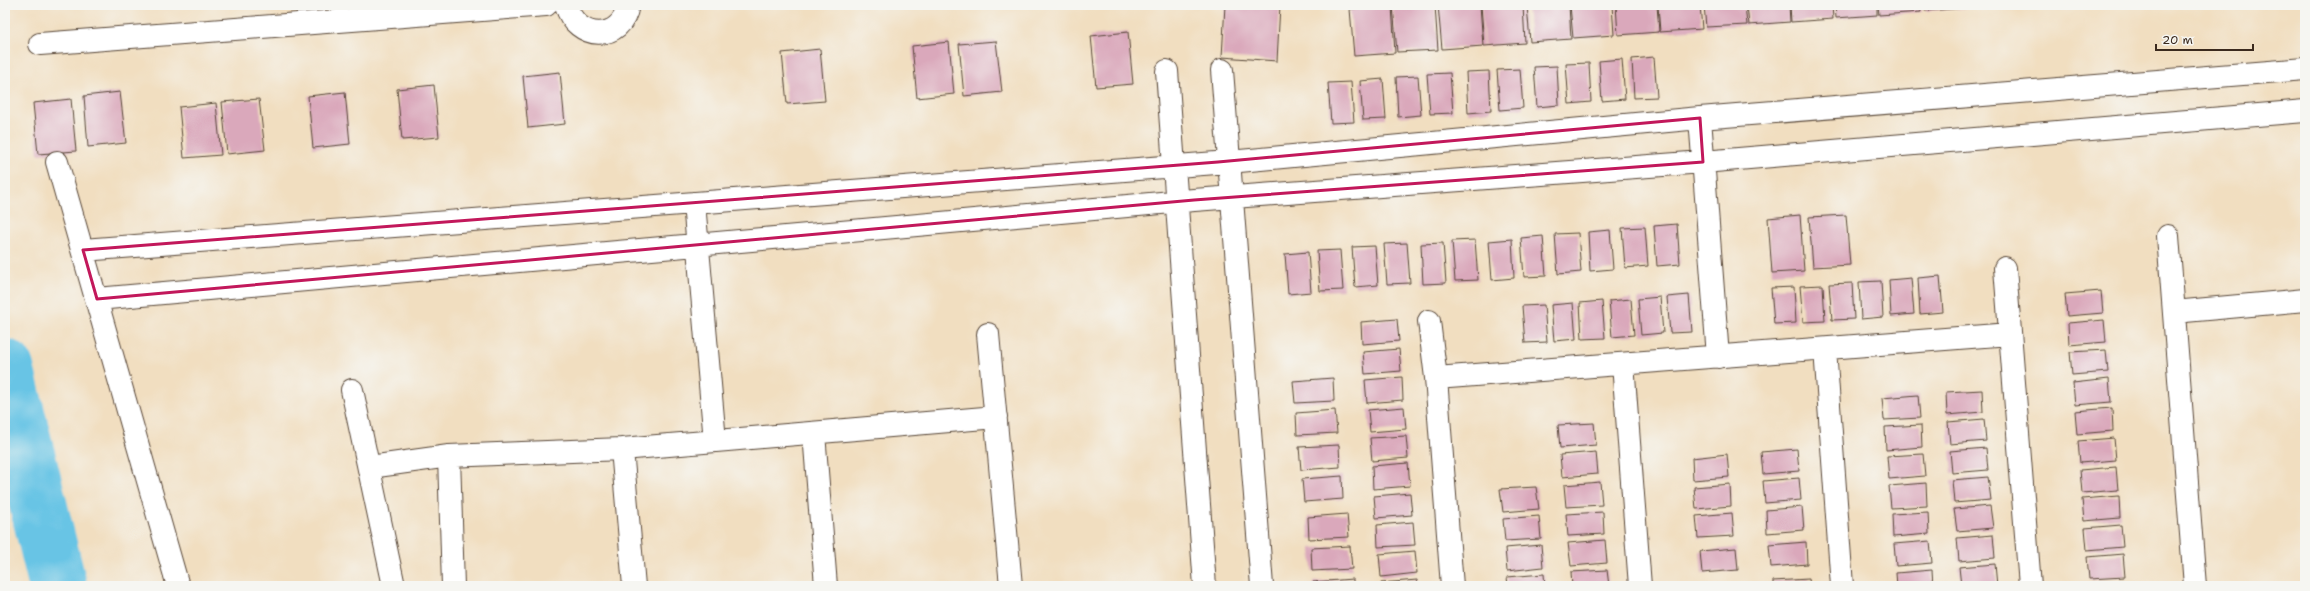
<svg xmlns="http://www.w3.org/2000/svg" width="2310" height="591" font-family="'Shantell Sans',sans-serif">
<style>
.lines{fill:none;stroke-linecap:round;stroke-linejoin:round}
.river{stroke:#67c4e5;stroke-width:58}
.building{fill:#daa8bb}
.street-casing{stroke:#564536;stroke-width:24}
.street{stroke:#fff;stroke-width:22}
.marked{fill:none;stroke:#c2185b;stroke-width:3;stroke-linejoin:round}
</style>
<rect width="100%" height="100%" fill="#f6f6f2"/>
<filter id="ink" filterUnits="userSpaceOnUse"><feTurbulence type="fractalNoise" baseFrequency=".025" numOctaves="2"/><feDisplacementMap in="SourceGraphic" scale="8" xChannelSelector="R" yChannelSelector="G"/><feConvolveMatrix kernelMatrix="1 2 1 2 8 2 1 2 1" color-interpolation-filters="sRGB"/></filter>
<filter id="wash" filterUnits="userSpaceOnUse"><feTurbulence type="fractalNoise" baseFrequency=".012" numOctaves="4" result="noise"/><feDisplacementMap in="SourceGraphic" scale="16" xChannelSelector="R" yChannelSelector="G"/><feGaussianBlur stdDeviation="0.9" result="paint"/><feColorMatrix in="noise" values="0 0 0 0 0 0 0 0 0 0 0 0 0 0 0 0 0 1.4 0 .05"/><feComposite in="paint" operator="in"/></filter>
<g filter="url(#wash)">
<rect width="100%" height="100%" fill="#f1dec0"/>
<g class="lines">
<path class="river" d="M5 368 58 586"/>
</g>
<g id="blocks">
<path class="building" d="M1225 5H1280L1277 61 1222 57Z
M1435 5 1438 50 1397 52 1393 6Z
M1438 5H1480L1483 46 1442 49Z
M1481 5H1523L1525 43 1484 46Z
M1527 5H1569L1571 39 1530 42Z
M1570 5H1612L1614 35 1573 38Z
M1616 5H1657L1659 32 1618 35Z
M1658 5H1700L1702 29 1660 32Z
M1704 5H1745L1747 25 1706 27Z
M1747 5H1789L1790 22 1749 25Z
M1790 5H1832L1833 19 1791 22Z
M1835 5H1877V15L1836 18Z
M1878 5H1920L1921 12 1879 15Z
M1924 5H1966V8L1925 11Z
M1392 6 1395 53 1354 56 1350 9Z
M1128 32 1133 84 1096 87 1091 36Z
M996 41 1002 92 964 96 959 44Z
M949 42 954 94 917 98 912 46Z
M820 49 825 101 787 104 782 53Z
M1654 57 1657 97 1634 98 1632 59Z
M1622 59 1625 99 1602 101 1599 61Z
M1589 63 1591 102 1569 104 1566 64Z
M1557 66 1559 105 1537 107 1534 67Z
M1520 69 1523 108 1500 110 1497 70Z
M1489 71 1491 111 1468 113 1466 72Z
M560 72 565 124 528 128 523 76Z
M1450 73 1453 113 1430 114 1427 74Z
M1418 76 1421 115 1398 117 1396 77Z
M1383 79 1386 119 1363 120 1360 81Z
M1351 82 1354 122 1331 123 1328 83Z
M434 85 439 137 402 140 397 89Z
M120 92 126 143 88 147 84 96Z
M345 92 350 144 313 148 308 96Z
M71 99 76 151 38 154 33 103Z
M259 99 265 150 227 154 222 102Z
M216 103 221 155 184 158 179 107Z
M1800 215 1804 271 1772 273 1768 218Z
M1846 215 1850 265 1813 267 1809 217Z
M1677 224 1680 264 1657 266 1654 226Z
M1645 227 1648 266 1625 268 1622 228Z
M1610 230 1613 269 1590 271 1588 232Z
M1578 233 1581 272 1558 274 1555 234Z
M1543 236 1546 276 1524 277 1521 238Z
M1512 239 1514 278 1492 280 1489 241Z
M1475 240 1478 280 1455 281 1452 241Z
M1407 243 1410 283 1387 284 1384 244Z
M1443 243 1446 283 1423 284 1421 244Z
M1375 246 1378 285 1355 287 1352 247Z
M1340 250 1343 290 1320 291 1317 251Z
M1308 252 1311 292 1288 294 1285 254Z
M1940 276 1943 312 1920 314 1918 278Z
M1911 278 1914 314 1891 316 1889 280Z
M1881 281 1883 317 1861 319 1859 282Z
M1852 283 1854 319 1832 320 1829 284Z
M1823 285 1825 321 1803 322 1800 286Z
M1794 287 1796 323 1774 324 1771 288Z
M2101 291 2103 313 2067 316 2065 294Z
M1689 295 1692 332 1670 333 1667 297Z
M1660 297 1663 333 1641 335 1638 299Z
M1631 299 1634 335 1612 337 1609 301Z
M1602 301 1605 338 1582 339 1580 303Z
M1573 303 1576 339 1554 341 1551 305Z
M1544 305 1547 342 1525 343 1522 306Z
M1397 319 1399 341 1362 344 1361 322Z
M2104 320 2106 342 2069 345 2068 323Z
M1399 349 1401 371 1365 374 1363 352Z
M2106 350 2108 372 2072 375 2070 352Z
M1402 377 1403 400 1367 403 1365 380Z
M1333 378 1334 401 1295 403 1293 381Z
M2109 379 2111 402 2075 405 2073 383Z
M1982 390 1983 412 1947 415 1946 392Z
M1918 395 1920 418 1884 420 1882 398Z
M1404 407 1406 429 1370 432 1368 410Z
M2112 408 2113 431 2077 434 2075 411Z
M1335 410 1337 433 1297 435 1296 413Z
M1984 419 1986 441 1950 444 1948 422Z
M1594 423 1596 445 1560 448 1558 425Z
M1921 425 1922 447 1886 450 1885 427Z
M1406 436 1408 458 1372 461 1370 438Z
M2114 438 2116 460 2080 463 2078 441Z
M1339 445 1340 467 1301 470 1299 447Z
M1986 448 1988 470 1952 473 1950 451Z
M1797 449 1799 471 1763 474 1761 452Z
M1596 452 1598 474 1562 477 1560 455Z
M1727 454 1729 477 1693 480 1692 458Z
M1923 454 1925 476 1889 479 1887 456Z
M1408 463 1410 486 1373 489 1372 466Z
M2116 467 2118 490 2082 493 2080 470Z
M1342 476 1343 499 1304 502 1302 479Z
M1988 477 1991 500 1954 503 1952 480Z
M1799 478 1801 500 1765 503 1763 481Z
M1600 482 1602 505 1566 507 1564 485Z
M1926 483 1927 506 1891 508 1889 486Z
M1730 484 1731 506 1696 509 1694 487Z
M1536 487 1539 509 1503 512 1500 489Z
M1410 493 1412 515 1376 518 1374 496Z
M2119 496 2120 518 2084 521 2082 499Z
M1990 506 1993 528 1957 531 1954 509Z
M1802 507 1804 530 1767 533 1766 510Z
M1603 512 1604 534 1568 536 1566 514Z
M1928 512 1929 534 1893 537 1892 514Z
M1732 513 1734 536 1698 538 1696 516Z
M1347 514 1349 537 1309 539 1308 517Z
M1539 516 1541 539 1505 541 1503 519Z
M1413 522 1415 545 1378 547 1377 525Z
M2121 525 2123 547 2087 550 2085 528Z
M1993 535 1995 558 1959 561 1957 538Z
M1605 540 1607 563 1571 566 1568 543Z
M1930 541 1932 563 1896 566 1894 544Z
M1806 542 1807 564 1771 567 1769 545Z
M1541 545 1543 567 1507 571 1505 548Z
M1350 546 1352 569 1312 571 1311 548Z
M1736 548 1738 570 1702 573 1700 551Z
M1415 551 1417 573 1381 577 1379 554Z
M2123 554 2125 577 2089 579 2087 557Z
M1995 564 1997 586H1961L1959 567Z
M1607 570 1609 586H1572L1571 572Z
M1932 570 1933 586H1897L1896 573Z
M1544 574 1545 586H1508L1507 577Z
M1353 579V586H1313V582Z
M1809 579 1810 586H1773V581Z
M1417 580 1418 586H1381V583Z"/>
</g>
</g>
<g filter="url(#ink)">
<use href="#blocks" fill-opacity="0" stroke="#564536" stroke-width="1"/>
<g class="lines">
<defs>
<path id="street" d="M566 5C576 41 622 43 628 5
M40 44 546 5
M1222 70 1262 586
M1167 71 1205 586
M1700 118 1718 357
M57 162 178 586
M694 203 715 441
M2168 236 2195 586
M83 250 1229 162 1700 118 2305 69
M2005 268 2030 586
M97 299 1194 200 1703 162 2305 111
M2174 312 2305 300
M1429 321 1436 378 1452 586
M988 334 1011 586
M1825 349 1842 586
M1623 364 1640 586
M1436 378 2010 334
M352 390 394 586
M814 433 826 586
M622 449 634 586
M449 456 453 586
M370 467 449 456 622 449 996 417"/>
</defs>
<use href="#street" class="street-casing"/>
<use href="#street" class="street"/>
</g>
</g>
<path class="marked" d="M1700 118 1703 162 1194 200 97 299 83 250 1218 162Z"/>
<rect width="2310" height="591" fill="none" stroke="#f6f6f2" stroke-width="20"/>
<path d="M2156 44v6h97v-6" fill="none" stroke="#3b2a1e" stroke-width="2"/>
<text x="2162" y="44" font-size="12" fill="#3b2a1e" stroke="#f6f6f2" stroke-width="3" paint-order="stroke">20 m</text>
</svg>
